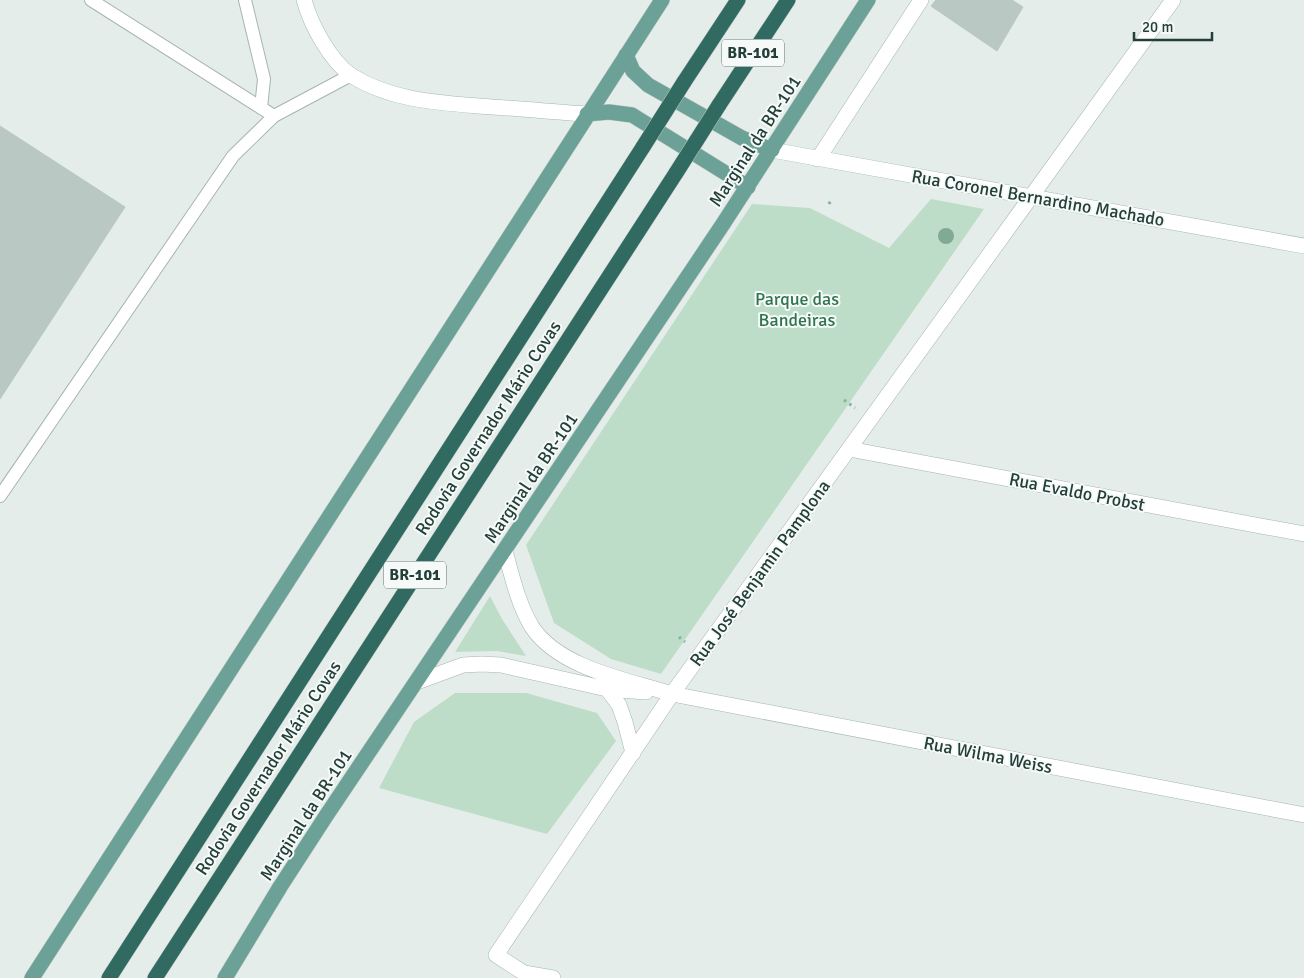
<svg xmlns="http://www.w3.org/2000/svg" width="1304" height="978" font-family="Signika,sans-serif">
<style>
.green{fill:#beddc8}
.building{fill:#bac8c3;stroke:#b7c7c1}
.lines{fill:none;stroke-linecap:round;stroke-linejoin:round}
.lane-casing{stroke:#a7b5b1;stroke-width:14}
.street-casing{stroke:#a7b5b1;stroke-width:16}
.secondary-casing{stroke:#a3b9b2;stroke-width:16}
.primary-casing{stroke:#c2c9c8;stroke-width:16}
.highway-casing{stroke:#c2c9c8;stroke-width:16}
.path{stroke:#86b0a5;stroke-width:3;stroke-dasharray:2.5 4;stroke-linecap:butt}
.lane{stroke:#fff;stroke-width:12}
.street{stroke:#fff;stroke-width:15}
.secondary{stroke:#fff;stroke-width:15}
.primary{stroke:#6ba196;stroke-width:15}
.highway{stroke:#316a61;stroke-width:15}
.highway-bridge-casing{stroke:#c2c9c8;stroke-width:16;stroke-linecap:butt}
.highway-bridge{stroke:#316a61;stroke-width:15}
.tree{fill:#81aa94}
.labels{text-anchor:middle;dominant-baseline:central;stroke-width:4;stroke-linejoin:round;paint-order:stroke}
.shield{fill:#f5faf8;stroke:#637772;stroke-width:1}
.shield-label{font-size:16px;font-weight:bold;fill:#243f39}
.street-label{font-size:18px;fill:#243f39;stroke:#f5faf8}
.park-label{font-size:18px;fill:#30744e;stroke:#f5faf8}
</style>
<rect width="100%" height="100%" fill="#e4edea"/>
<path class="green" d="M931 199 984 209 661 674 611 659 554 623 526 545 752 204 810 208 889 248Z
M490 596 502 619 526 656 497 651 455 652Z
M455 693H526L597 713 616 741 547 834 379 788 414 722Z"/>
<path class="building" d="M936 0H1012L1023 7 997 51 931 6Z
M0 126 125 207 0 399Z"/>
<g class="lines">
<defs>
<path id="lane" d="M91 0 274 116
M245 0 264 79 261 108
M0 496 233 156 274 116 351 75"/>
<path id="street" d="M818 159 921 0
M849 449 1304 534
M505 551C512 576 518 604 532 627 559 668 627 680 672 694L1304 815
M417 682 463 665 482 664 501 665 607 689 646 692
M607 689 619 705 625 722 633 753
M553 978 524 973 496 955 672 694 1173 0"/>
<path id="secondary" d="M304 0C311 25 330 61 352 76 394 102 445 103 492 107 524 109 556 112 587 114
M772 150 1304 246"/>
<path id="primary" d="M626 55 633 71 648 85 742 138 772 150
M587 114 609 112 632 115 748 187
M32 978 662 0
M225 978 280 887 326 816 723 224 868 0"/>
<path id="highway" d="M684 82 738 0
M719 105 788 0
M109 978 643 147
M155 978 676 173"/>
</defs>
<use href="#lane" class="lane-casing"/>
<use href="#street" class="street-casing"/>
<use href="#secondary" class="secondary-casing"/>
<use href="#primary" class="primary-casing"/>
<use href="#highway" class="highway-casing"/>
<path class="path" d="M829 204 831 200
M844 400 855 408
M679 637 685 642"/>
<use href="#lane" class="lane"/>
<use href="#street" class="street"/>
<use href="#secondary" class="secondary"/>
<use href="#primary" class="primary"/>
<use href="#highway" class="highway"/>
<defs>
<path id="highway-bridge" d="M643 147 684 82
M676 173 719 105"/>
</defs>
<use href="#highway-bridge" class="highway-bridge-casing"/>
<use href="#highway-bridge" class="highway-bridge"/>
</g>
<circle class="tree" cx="946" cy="236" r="8"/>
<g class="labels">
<g class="shield">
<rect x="722" y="39.5" width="62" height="27" rx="4"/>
<rect x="384" y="561.5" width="62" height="27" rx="4"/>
</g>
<g class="shield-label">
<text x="753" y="53">BR-101</text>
<text x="415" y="575">BR-101</text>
</g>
<g class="street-label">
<text transform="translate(755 141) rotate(-57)">Marginal da BR-101</text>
<text transform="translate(1038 198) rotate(10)">Rua Coronel Bernardino Machado</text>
<text transform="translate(488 428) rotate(-57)">Rodovia Governador Mário Covas</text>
<text transform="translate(531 478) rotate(-56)">Marginal da BR-101</text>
<text transform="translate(1077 492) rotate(11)">Rua Evaldo Probst</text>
<text transform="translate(760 573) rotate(-54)">Rua José Benjamin Pamplona</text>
<text transform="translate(988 755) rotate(11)">Rua Wilma Weiss</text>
<text transform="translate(268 768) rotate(-57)">Rodovia Governador Mário Covas</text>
<text transform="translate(306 815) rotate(-57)">Marginal da BR-101</text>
</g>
<g class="park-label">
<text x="797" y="299">Parque das<tspan x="797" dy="21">Bandeiras</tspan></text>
</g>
</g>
<path d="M1134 32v8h78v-8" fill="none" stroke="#243f39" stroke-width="2.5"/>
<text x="1142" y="32" font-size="15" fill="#243f39" stroke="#f5faf8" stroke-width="4" paint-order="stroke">20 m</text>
</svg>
